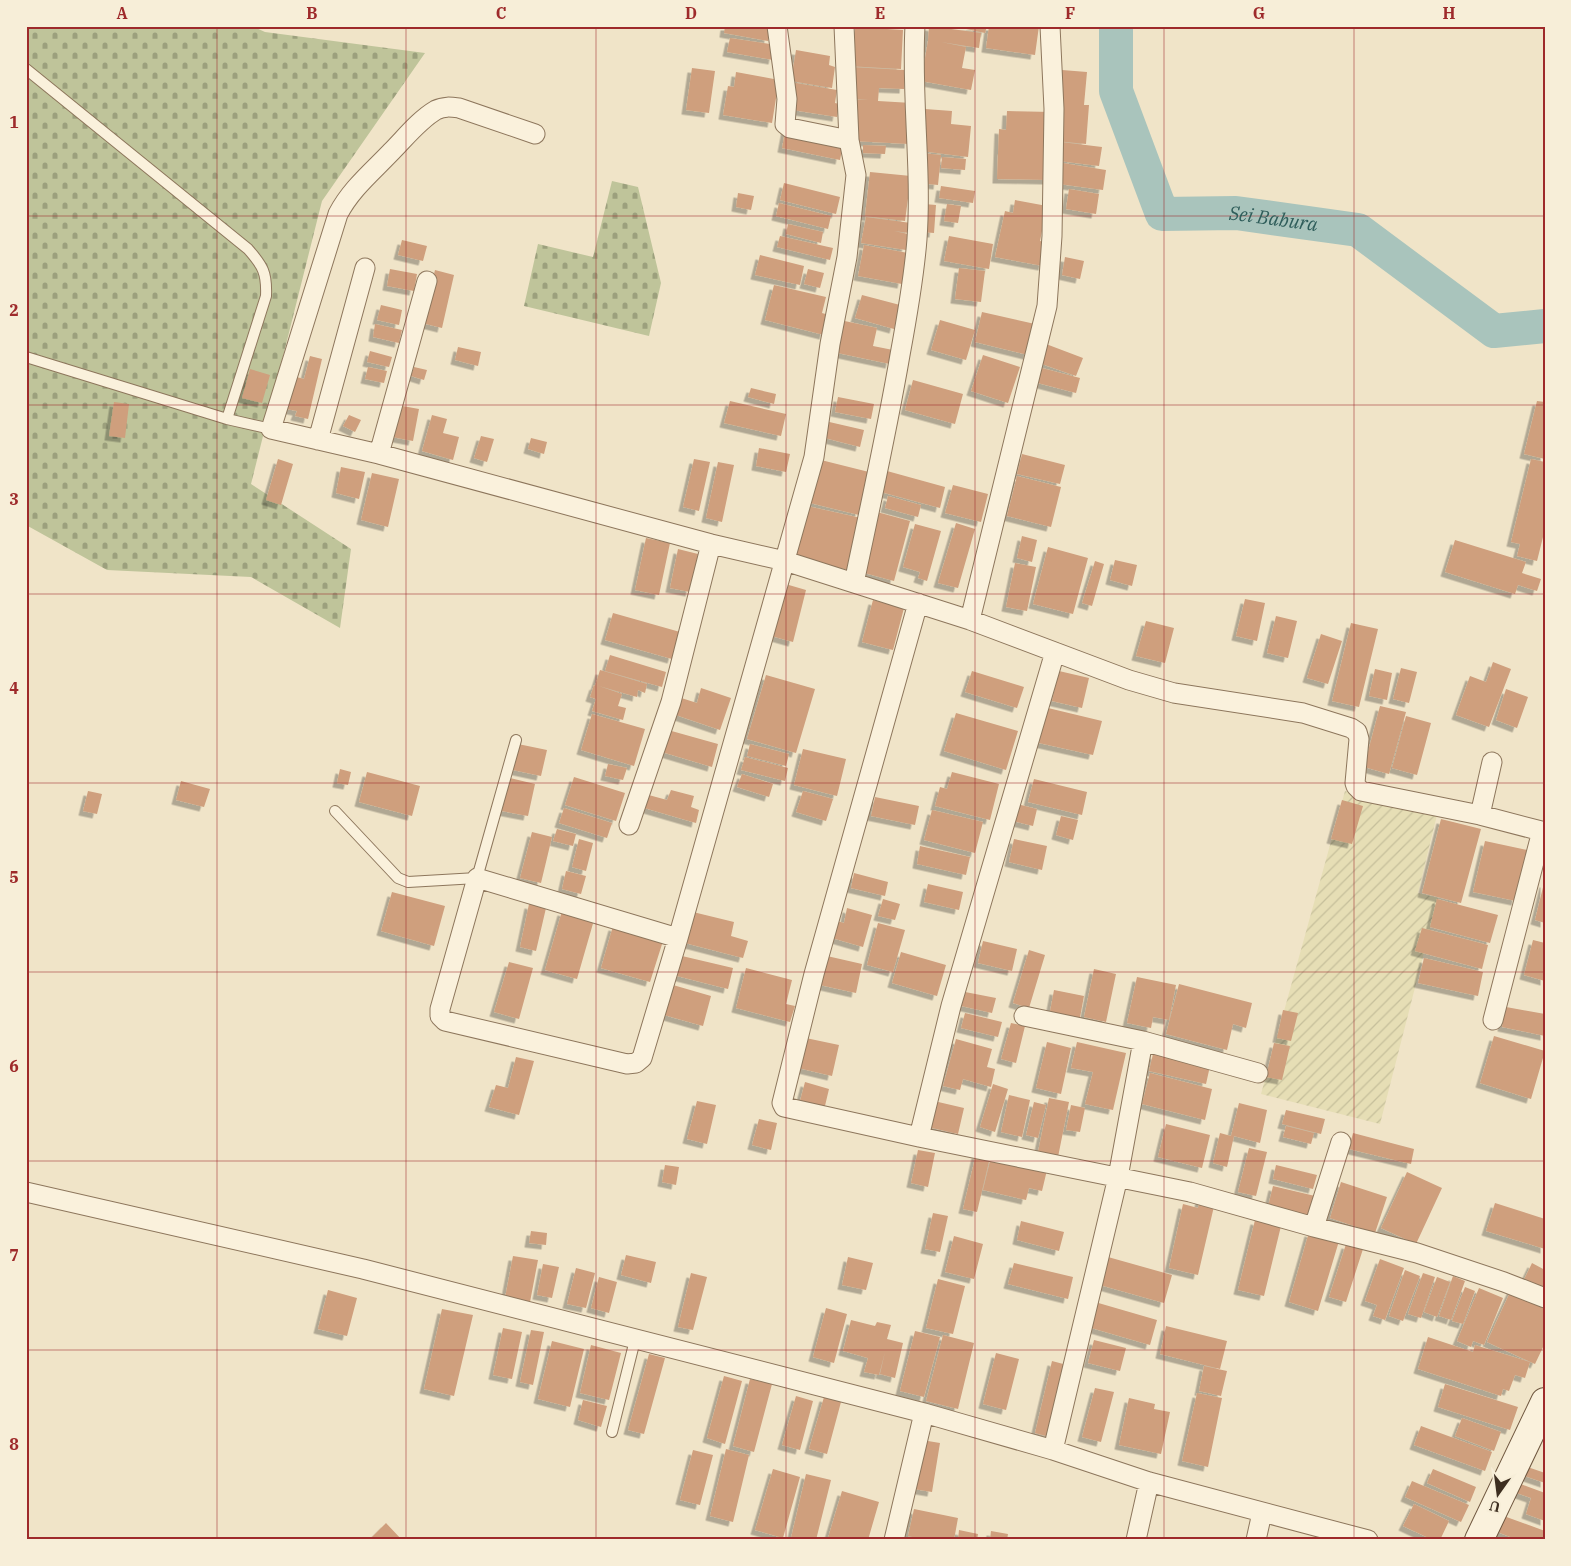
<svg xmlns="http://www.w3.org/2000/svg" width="1571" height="1566" font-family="'IBM Plex Serif',serif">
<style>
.farmland{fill:url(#farmland-furrows)}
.cemetery{fill:url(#cemetery-stones)}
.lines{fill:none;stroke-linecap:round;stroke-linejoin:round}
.river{stroke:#a9c4bc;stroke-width:34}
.building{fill:#cf9f7d;filter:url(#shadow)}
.service-casing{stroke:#8d765c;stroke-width:12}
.minor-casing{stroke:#8d765c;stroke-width:21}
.secondary-casing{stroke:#6f573f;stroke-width:30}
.service{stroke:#faf1dc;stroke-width:10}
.minor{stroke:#faf1dc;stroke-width:19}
.secondary{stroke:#faf1dc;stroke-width:28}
.grid{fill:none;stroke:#9e2a2b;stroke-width:1;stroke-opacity:0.55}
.labels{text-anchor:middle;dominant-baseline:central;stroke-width:4;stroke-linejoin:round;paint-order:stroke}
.water-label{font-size:19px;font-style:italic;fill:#2f5d5a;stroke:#f7eed8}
.neatline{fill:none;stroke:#9e2a2b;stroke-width:2}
.grid-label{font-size:16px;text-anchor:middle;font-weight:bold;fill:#9e2a2b}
</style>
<defs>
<pattern id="farmland-furrows" width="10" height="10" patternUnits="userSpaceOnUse" patternTransform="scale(1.25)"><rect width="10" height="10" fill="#e6deb5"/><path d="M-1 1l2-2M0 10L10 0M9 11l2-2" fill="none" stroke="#c6bf9b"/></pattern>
<pattern id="cemetery-stones" width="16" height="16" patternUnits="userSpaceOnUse" patternTransform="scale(1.25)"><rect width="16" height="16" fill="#bfc49a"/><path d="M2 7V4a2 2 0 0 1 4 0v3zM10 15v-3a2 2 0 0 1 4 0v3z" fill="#9ca07d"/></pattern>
<filter id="shadow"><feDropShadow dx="-4.5" dy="4.5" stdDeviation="0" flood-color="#0004"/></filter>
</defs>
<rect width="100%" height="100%" fill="#f0e4c8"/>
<path class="farmland" d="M1345 791 1437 815 1418 893 1438 898 1380 1124 1261 1094Z"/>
<path class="cemetery" d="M26 26H252L265 32 425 53 322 201 251 484 351 549 340 628 251 577 107 570 26 525Z
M612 181 638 187 661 283 649 336 524 306 538 244 593 257Z"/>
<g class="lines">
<path class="river" id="s1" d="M1116 26V91L1162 214 1236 213 1358 230 1494 331 1545 326"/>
</g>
<path class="building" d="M725 26H771L768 41 724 33Z
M929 26 981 33 979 48 941 42 966 47 962 68 975 70 971 90 921 81 928 41Z
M952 26H987L985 33Z
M989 26H1039L1035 55 986 48Z
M855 27 903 30 901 69 847 66 853 55Z
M730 38 776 45 773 60 727 52Z
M796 50 830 56 829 65 835 67 832 88 791 81Z
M850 67 905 70 904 89 879 88 878 101 912 103 909 144 853 141 855 100H869L848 99Z
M692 68 715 71 709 113 686 110Z
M1062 70 1087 72 1084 105H1089L1086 144 1056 141Z
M736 72 779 80 772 123 723 115 728 86 734 87Z
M790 82 837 90 835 103 839 104 837 117 786 109Z
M925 109 952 111 951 124 971 126 968 157 921 151Z
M1007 111 1052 112 1050 180 997 179 999 129 1006 130Z
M786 127 844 140 840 160 782 148Z
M1061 142 1102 147 1099 166 1059 161Z
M863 145 886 146 885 154 863 153Z
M922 153 941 155 938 185 919 183Z
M942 157 966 159 965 170 941 168Z
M1063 163 1106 170 1103 190 1059 184Z
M870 172 911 176 905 221 865 216Z
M784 183 840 197 836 214 780 200Z
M941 186 975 191 973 203 939 198Z
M1069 189 1099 194 1096 214 1066 209Z
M738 193 754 196 751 210 736 207Z
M1015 200 1047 206 1040 241 1048 243 1043 266 995 257 1005 211 1013 213Z
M779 203 831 216 828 229 776 216Z
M924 204 936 205 934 233 922 232Z
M947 204 961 206 958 223 944 221Z
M866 217 911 223 909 233 894 231 908 234 906 250 861 243Z
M788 224 823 232 821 243 786 234Z
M780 236 833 248 830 260 777 247Z
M949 236 993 244 989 269 944 261Z
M402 240 427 246 423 261 398 255Z
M864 245 908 253 902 284 858 276Z
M760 255 804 266 800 285 755 275Z
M1065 257 1084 261 1080 279 1062 275Z
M959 268 985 271 981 302 955 299Z
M390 269 417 274 414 291 387 286Z
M808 269 824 273 820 288 804 284Z
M435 270 454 275 442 328 422 323Z
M774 285 826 297 822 313 829 315 824 335 765 320Z
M862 295 900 305 894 329 855 318Z
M381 305 402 310 399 325 377 320Z
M982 312 1035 324 1028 355 975 342Z
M840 320 877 328 873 346 893 350 890 364 833 352Z
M940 320 975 330 966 360 931 350Z
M375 324 402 330 399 343 373 337Z
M1046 344 1083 358 1076 376 1039 363Z
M458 347 481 352 478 366 455 360Z
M370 351 392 357 389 367 367 362Z
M983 355 1020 367 1008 403 971 391Z
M310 356 322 359 308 419 295 416 297 411 281 408 289 375 304 379Z
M368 367 387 371 384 383 365 379Z
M414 367 427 370 424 380 411 376Z
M1038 367 1080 378 1076 393 1034 382Z
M250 369 270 375 262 403 242 398Z
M913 380 963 394 955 424 905 410Z
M751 388 776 394 774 404 748 397Z
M838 397 874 404 871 419 835 412Z
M730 401 786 414 781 436 724 423Z
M1537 401 1545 402V459L1524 454Z
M114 402 129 404 125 438 109 436Z
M397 405 419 409 413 441 392 437Z
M349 415 361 420 355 432 343 426Z
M432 415 447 419 443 433 459 437 453 460 422 451Z
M825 421 864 430 860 447 821 437Z
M481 436 494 439 487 462 474 458Z
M531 438 547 442 544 454 528 449Z
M759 448 790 454 786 472 756 466Z
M1022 454 1065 465 1060 484 1017 474Z
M278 459 293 464 281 505 266 500Z
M694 459 710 462 699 511 683 507Z
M1531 459 1545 462V529L1537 561 1517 556 1520 544 1511 542Z
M821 460 869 472 859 515 810 503Z
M718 462 734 465 722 522 706 518Z
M341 467 365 472 359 499 336 493Z
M887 471 945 487 940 508 881 492Z
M372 473 399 479 388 527 361 520Z
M1017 476 1061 487 1051 527 1007 516Z
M953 485 988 494 981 522 945 513Z
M888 496 921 505 918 517 885 508Z
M807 506 861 518 849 570 795 557Z
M877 512 910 521 894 581 861 572Z
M956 523 975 529 958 588 938 583Z
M915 524 941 531 927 581 918 578 920 572 903 567Z
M1022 536 1037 540 1032 562 1017 558Z
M646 538 670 543 659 595 635 590Z
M1455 540 1526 562 1522 573 1541 579 1537 591 1518 585 1515 594 1445 572Z
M1048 547 1088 558 1073 614 1033 604Z
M678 549 698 554 690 592 670 588Z
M1115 560 1137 565 1132 586 1110 580Z
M1095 561 1104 564 1092 606 1082 603Z
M1015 563 1036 567 1027 611 1006 607Z
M782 583 806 590 793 642 768 635Z
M1245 599 1265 603 1257 641 1236 636Z
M873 600 904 608 893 650 862 642Z
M613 613 680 632 672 659 605 640Z
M1276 616 1297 621 1288 658 1267 653Z
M1146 621 1174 628 1165 663 1136 656Z
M1351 623 1378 629 1359 707 1332 701Z
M1321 634 1342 641 1328 684 1307 678Z
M610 655 666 672 662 687 605 671Z
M1493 662 1511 669 1489 727 1456 715 1470 676 1486 682Z
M1401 668 1417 672 1409 703 1393 699Z
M1375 669 1392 673 1387 700 1369 696Z
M600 670 647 684 645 693 638 690 637 697 599 686 622 694 618 706 626 708 623 720 592 711 596 699 590 697 594 685 595 686Z
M972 671 1024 687 1017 708 965 692Z
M1059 671 1089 678 1082 708 1052 701Z
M766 675 815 689 796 753 747 739Z
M701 688 731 698 720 730 670 713 675 696 697 703Z
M1506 689 1528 697 1517 728 1496 720Z
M1380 706 1406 712 1389 774 1364 767Z
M1048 708 1102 721 1093 755 1039 743Z
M956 713 1018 731 1006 770 944 751Z
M592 714 645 729 634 766 581 750Z
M1406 716 1431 723 1417 775 1392 768Z
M668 730 718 744 712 767 662 752Z
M518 744 547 750 541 776 513 770Z
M750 744 789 754 786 766 747 756Z
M803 749 846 759 837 796 794 785Z
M745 757 788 768 785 781 741 770Z
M608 764 627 768 623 780 605 776Z
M340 769 351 772 348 785 337 783Z
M367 772 420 786 412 816 359 802Z
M952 772 999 784 990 820 935 806 940 787 947 789Z
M742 774 773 784 769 797 737 787Z
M574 777 625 793 616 821 565 805Z
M510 778 535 784 528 816 502 811Z
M1034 779 1087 792 1082 815 1028 802Z
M181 781 210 789 204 807 176 800Z
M671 790 694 796 691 807 699 810 696 823 641 807 645 794 667 800Z
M88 791 102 794 97 814 83 811Z
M803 791 833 799 826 821 796 812Z
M875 797 919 806 915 825 871 816Z
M1342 800 1363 806 1352 844 1331 839Z
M1017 804 1037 809 1033 826 1013 821Z
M564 808 612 823 607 838 559 823Z
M932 810 983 822 975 853 924 840Z
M1061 816 1078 820 1073 840 1056 835Z
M1441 819 1481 829 1461 903 1422 893Z
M557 829 576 834 573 846 553 841Z
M532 832 552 837 541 883 520 878Z
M579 839 593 843 586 871 572 867Z
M1014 839 1047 846 1042 870 1009 862Z
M1485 841 1527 850 1516 901 1473 892Z
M920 846 970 857 966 875 917 864Z
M566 871 586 876 581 894 562 889Z
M854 873 888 882 885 896 851 888Z
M1544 883H1545V923L1535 920Z
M928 884 963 892 959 910 924 902Z
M392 892 445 906 434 946 381 931Z
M883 899 900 904 895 920 878 916Z
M1437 899 1498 915 1490 943 1430 927Z
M529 904 546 908 536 951 520 947Z
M847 908 872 915 863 947 832 938 837 921 844 923Z
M562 911 594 920 577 979 545 970Z
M693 912 734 922 731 936 748 941 743 958 685 943Z
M878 923 905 930 893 972 867 965Z
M613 926 663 941 650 982 601 968Z
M1422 928 1488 945 1482 969 1415 951Z
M1533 940 1545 943V981L1524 975Z
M983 941 1017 949 1012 971 978 963Z
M1029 950 1045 955 1029 1008 1013 1003Z
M901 952 946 965 937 996 892 983Z
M682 956 733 968 728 989 677 976Z
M827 956 862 964 856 993 820 985Z
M1424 958 1483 972 1478 996 1418 983Z
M509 962 533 968 519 1019 494 1012Z
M746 968 792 980 786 1004 795 1006 790 1022 736 1008Z
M1094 969 1116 974 1106 1022 1084 1017Z
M1137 977 1176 985 1169 1020 1153 1017 1151 1028 1127 1023Z
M1179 984 1252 1003 1246 1028 1233 1024 1227 1050 1166 1034Z
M673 985 711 996 703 1026 664 1015Z
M1054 990 1084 996 1079 1023 1049 1017Z
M960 991 996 998 992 1013 957 1005Z
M1506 1007 1545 1014V1036L1502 1027Z
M1283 1010 1298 1013 1291 1041 1277 1038Z
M965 1013 1002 1022 998 1037 961 1028Z
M1011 1023 1025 1026 1016 1063 1001 1059Z
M1494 1036 1545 1051 1531 1099 1480 1083Z
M801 1037 839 1045 832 1076 794 1067Z
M956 1039 992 1049 987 1067 995 1069 991 1087 963 1079 960 1090 943 1086Z
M1047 1042 1071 1048 1061 1094 1036 1088Z
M1077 1042 1126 1053 1113 1110 1085 1104 1093 1072 1071 1068Z
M1274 1043 1290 1046 1282 1080 1266 1077Z
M1153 1054 1210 1066 1206 1084 1149 1071Z
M516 1057 534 1061 519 1115 489 1107 496 1085 508 1088Z
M1150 1073 1212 1089 1205 1120 1142 1104Z
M805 1082 829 1089 824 1110 799 1105Z
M993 1084 1008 1089 995 1132 980 1127Z
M1009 1095 1030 1100 1022 1137 1001 1132Z
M1049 1098 1069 1102 1058 1157 1038 1152Z
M697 1101 716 1105 707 1144 687 1139Z
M934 1101 964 1108 958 1134 928 1127Z
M1034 1102 1046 1105 1038 1138 1026 1135Z
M1239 1103 1267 1110 1260 1143 1234 1136 1227 1167 1213 1163 1220 1133 1231 1136Z
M1071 1105 1085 1108 1080 1132 1066 1130Z
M1286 1110 1325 1119 1321 1134 1282 1124Z
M759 1119 777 1123 771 1150 752 1145Z
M1166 1124 1210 1135 1202 1168 1158 1157Z
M1286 1126 1314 1133 1311 1144 1283 1137Z
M1353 1133 1414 1149 1411 1164 1349 1149Z
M1249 1148 1267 1152 1256 1196 1238 1192Z
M918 1150 935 1153 928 1187 911 1183Z
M976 1154 990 1157 977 1212 963 1209Z
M991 1157 1047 1170 1042 1191 1029 1188 1026 1200 983 1190Z
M665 1165 679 1167 676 1185 662 1182Z
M1276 1165 1317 1175 1313 1189 1273 1179Z
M1407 1172 1442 1188 1416 1244 1381 1228Z
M1341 1182 1387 1197 1375 1233 1330 1218Z
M1273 1186 1315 1196 1310 1220 1267 1211Z
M1200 1198 1215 1202 1198 1275 1169 1268 1183 1204 1198 1208Z
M1495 1203 1545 1219V1249L1486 1231Z
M933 1213 948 1216 940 1252 925 1249Z
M1255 1220 1281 1226 1264 1296 1238 1290Z
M1021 1221 1064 1232 1059 1251 1017 1240Z
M531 1231 547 1233 546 1245 529 1243Z
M1309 1232 1339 1241 1318 1311 1289 1302Z
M954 1236 983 1244 974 1279 945 1272Z
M1346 1244 1363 1249 1346 1302 1329 1297Z
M626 1255 656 1262 651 1283 621 1275Z
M513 1256 538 1260 530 1302 505 1298Z
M848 1257 873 1263 866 1290 842 1285Z
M1108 1257 1172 1275 1164 1303 1100 1285Z
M1380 1259 1404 1268 1385 1320 1373 1316 1377 1305 1365 1301Z
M1014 1263 1073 1277 1068 1299 1008 1284Z
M1532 1263 1545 1270V1295L1522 1284Z
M543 1264 559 1267 552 1298 537 1295Z
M576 1268 595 1273 586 1308 567 1304Z
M1405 1270 1420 1276 1403 1321 1389 1316Z
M691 1273 707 1277 693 1330 678 1327Z
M1423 1273 1435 1277 1421 1318 1408 1314Z
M1453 1276 1465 1281 1451 1320 1439 1316Z
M599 1277 617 1282 609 1313 591 1308Z
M1437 1277 1450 1282 1437 1317 1424 1312Z
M938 1279 965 1286 953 1334 926 1328Z
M1465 1287 1475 1291 1463 1324 1452 1321Z
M1479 1288 1503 1298 1484 1345 1473 1341 1471 1347 1457 1341Z
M1512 1288 1545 1303V1343L1535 1364 1487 1342Z
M328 1290 357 1298 347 1336 318 1329Z
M1095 1302 1157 1320 1150 1345 1088 1327Z
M826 1308 847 1314 834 1363 813 1357Z
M442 1309 473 1315 454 1396 424 1389Z
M851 1320 875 1326 877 1322 891 1325 887 1339 903 1343 895 1378 880 1374 885 1352 879 1375 864 1372 868 1358 843 1351Z
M1166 1326 1227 1341 1220 1369 1160 1354Z
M503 1328 522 1332 512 1379 493 1375Z
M531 1330 544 1332 533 1385 520 1382Z
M915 1331 940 1337 924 1397 900 1391Z
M943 1335 974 1343 958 1409 926 1401Z
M1428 1337 1473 1352 1475 1345 1530 1362 1525 1378 1515 1375 1509 1391 1503 1389 1501 1396 1418 1369Z
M1094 1340 1126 1348 1120 1371 1088 1363Z
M552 1341 584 1349 570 1407 538 1399Z
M591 1345 621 1353 609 1400 580 1393Z
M996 1353 1019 1359 1006 1410 983 1404Z
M649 1354 665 1358 644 1434 628 1430Z
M1052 1361 1067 1365 1050 1437 1035 1433Z
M1204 1366 1227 1371 1221 1396 1199 1391Z
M724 1376 742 1381 725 1444 707 1438Z
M750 1379 772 1384 754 1452 733 1446Z
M1445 1384 1518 1407 1510 1430 1438 1407Z
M1095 1388 1114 1392 1101 1442 1082 1437Z
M1197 1393 1222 1398 1208 1467 1182 1461Z
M796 1396 813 1401 800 1450 782 1445Z
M824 1397 841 1402 827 1454 809 1449Z
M1129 1398 1155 1404 1154 1409 1170 1412 1161 1454 1119 1445Z
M583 1400 607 1406 601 1427 578 1420Z
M1462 1418 1501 1432 1494 1451 1455 1436Z
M1421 1426 1492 1452 1485 1471 1414 1445Z
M922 1440 940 1443 932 1492 914 1489Z
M726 1449 749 1455 733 1522 710 1516Z
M693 1450 713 1455 700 1505 680 1500Z
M1522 1465 1545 1473V1483L1519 1474Z
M773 1469 800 1477 783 1538 755 1530Z
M1433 1469 1476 1487 1470 1502 1427 1483Z
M806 1474 831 1480 816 1540H798L791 1538Z
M1412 1481 1469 1505 1461 1522 1405 1497Z
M1515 1482 1545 1493V1521L1526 1514 1531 1498 1511 1491Z
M842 1491 879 1502 868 1540H833L828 1538Z
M1414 1504 1449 1521 1440 1540H1433L1403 1526Z
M914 1509 958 1518 954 1540H925L908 1536Z
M1501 1515 1545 1531V1540H1518L1495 1531Z
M386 1523 402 1540H369Z
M959 1530 978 1534 977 1540H958Z
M991 1531 1008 1534 1007 1540H990Z"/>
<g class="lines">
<defs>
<path id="service" d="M26 69 248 249C263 266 267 273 266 296L227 419
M26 357 227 419 271 429
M335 811 398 878 408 882 477 878 516 740
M612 1432 635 1340"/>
<path id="minor" d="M777 26 787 99 785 124 790 128 849 140
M535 134 459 108C451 107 444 106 436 110 419 120 405 138 391 152 372 172 351 189 338 214L271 429 379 454 711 544 785 561 970 620 1129 680 1174 693 1303 713 1351 728 1357 732 1359 739 1355 783 1356 786 1361 791 1480 815 1545 832
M318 440 365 268
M379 454 427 281
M854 583C870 507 887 431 900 355 907 317 914 278 917 239 922 168 911 97 915 26
M918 603 814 974 782 1103 784 1107 919 1137 1190 1192 1314 1227 1417 1253 1504 1282 1545 1298
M970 620 1047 306 1052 236 1054 109 1050 26
M1480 815 1492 762
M629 825 671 702 711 544
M678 938 477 878 440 1009V1016L445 1021 627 1064 636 1063 642 1058 678 938 814 457 830 344 847 257 856 175 849 140 844 26
M1024 1016 1143 1041 1258 1073
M1493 1020 1542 831
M919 1137 951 1006 1055 652
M26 1192 363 1269 924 1413 1053 1450 1149 1482 1368 1540
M1314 1227 1341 1142
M1053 1450 1118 1177 1143 1041
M894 1540 924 1413
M1136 1540 1149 1482
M1256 1540 1262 1513"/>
<path id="secondary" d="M1479 1540 1545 1402"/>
</defs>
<use href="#service" class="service-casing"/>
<use href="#minor" class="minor-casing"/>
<use href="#secondary" class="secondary-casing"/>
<use href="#service" class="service"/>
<use href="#minor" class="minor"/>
<use href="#secondary" class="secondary"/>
</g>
<path class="grid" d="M217 26V1540M406 26V1540M596 26V1540M786 26V1540M975 26V1540M1164 26V1540M1354 26V1540M26 216H1545M26 405H1545M26 594H1545M26 783H1545M26 972H1545M26 1161H1545M26 1350H1545"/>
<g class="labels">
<g class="water-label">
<text stroke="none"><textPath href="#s1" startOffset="308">Sei Babura</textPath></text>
</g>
</g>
<rect width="1571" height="1566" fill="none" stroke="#f7eed8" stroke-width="55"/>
<g transform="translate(1498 1494) rotate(194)" stroke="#f7eed8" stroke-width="4" paint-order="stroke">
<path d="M0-4L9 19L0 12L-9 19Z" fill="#3d2e20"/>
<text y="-8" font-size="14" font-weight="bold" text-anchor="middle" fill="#3d2e20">U</text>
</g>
<rect x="28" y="28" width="1516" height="1510" class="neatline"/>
<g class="grid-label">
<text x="122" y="19">A</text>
<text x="312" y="19">B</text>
<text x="501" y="19">C</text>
<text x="691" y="19">D</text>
<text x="880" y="19">E</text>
<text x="1070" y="19">F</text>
<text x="1259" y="19">G</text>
<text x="1449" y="19">H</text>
<text x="14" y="128">1</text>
<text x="14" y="316">2</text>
<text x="14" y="505">3</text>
<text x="14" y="694">4</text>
<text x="14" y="883">5</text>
<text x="14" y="1072">6</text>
<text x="14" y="1261">7</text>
<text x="14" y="1450">8</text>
</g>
</svg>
